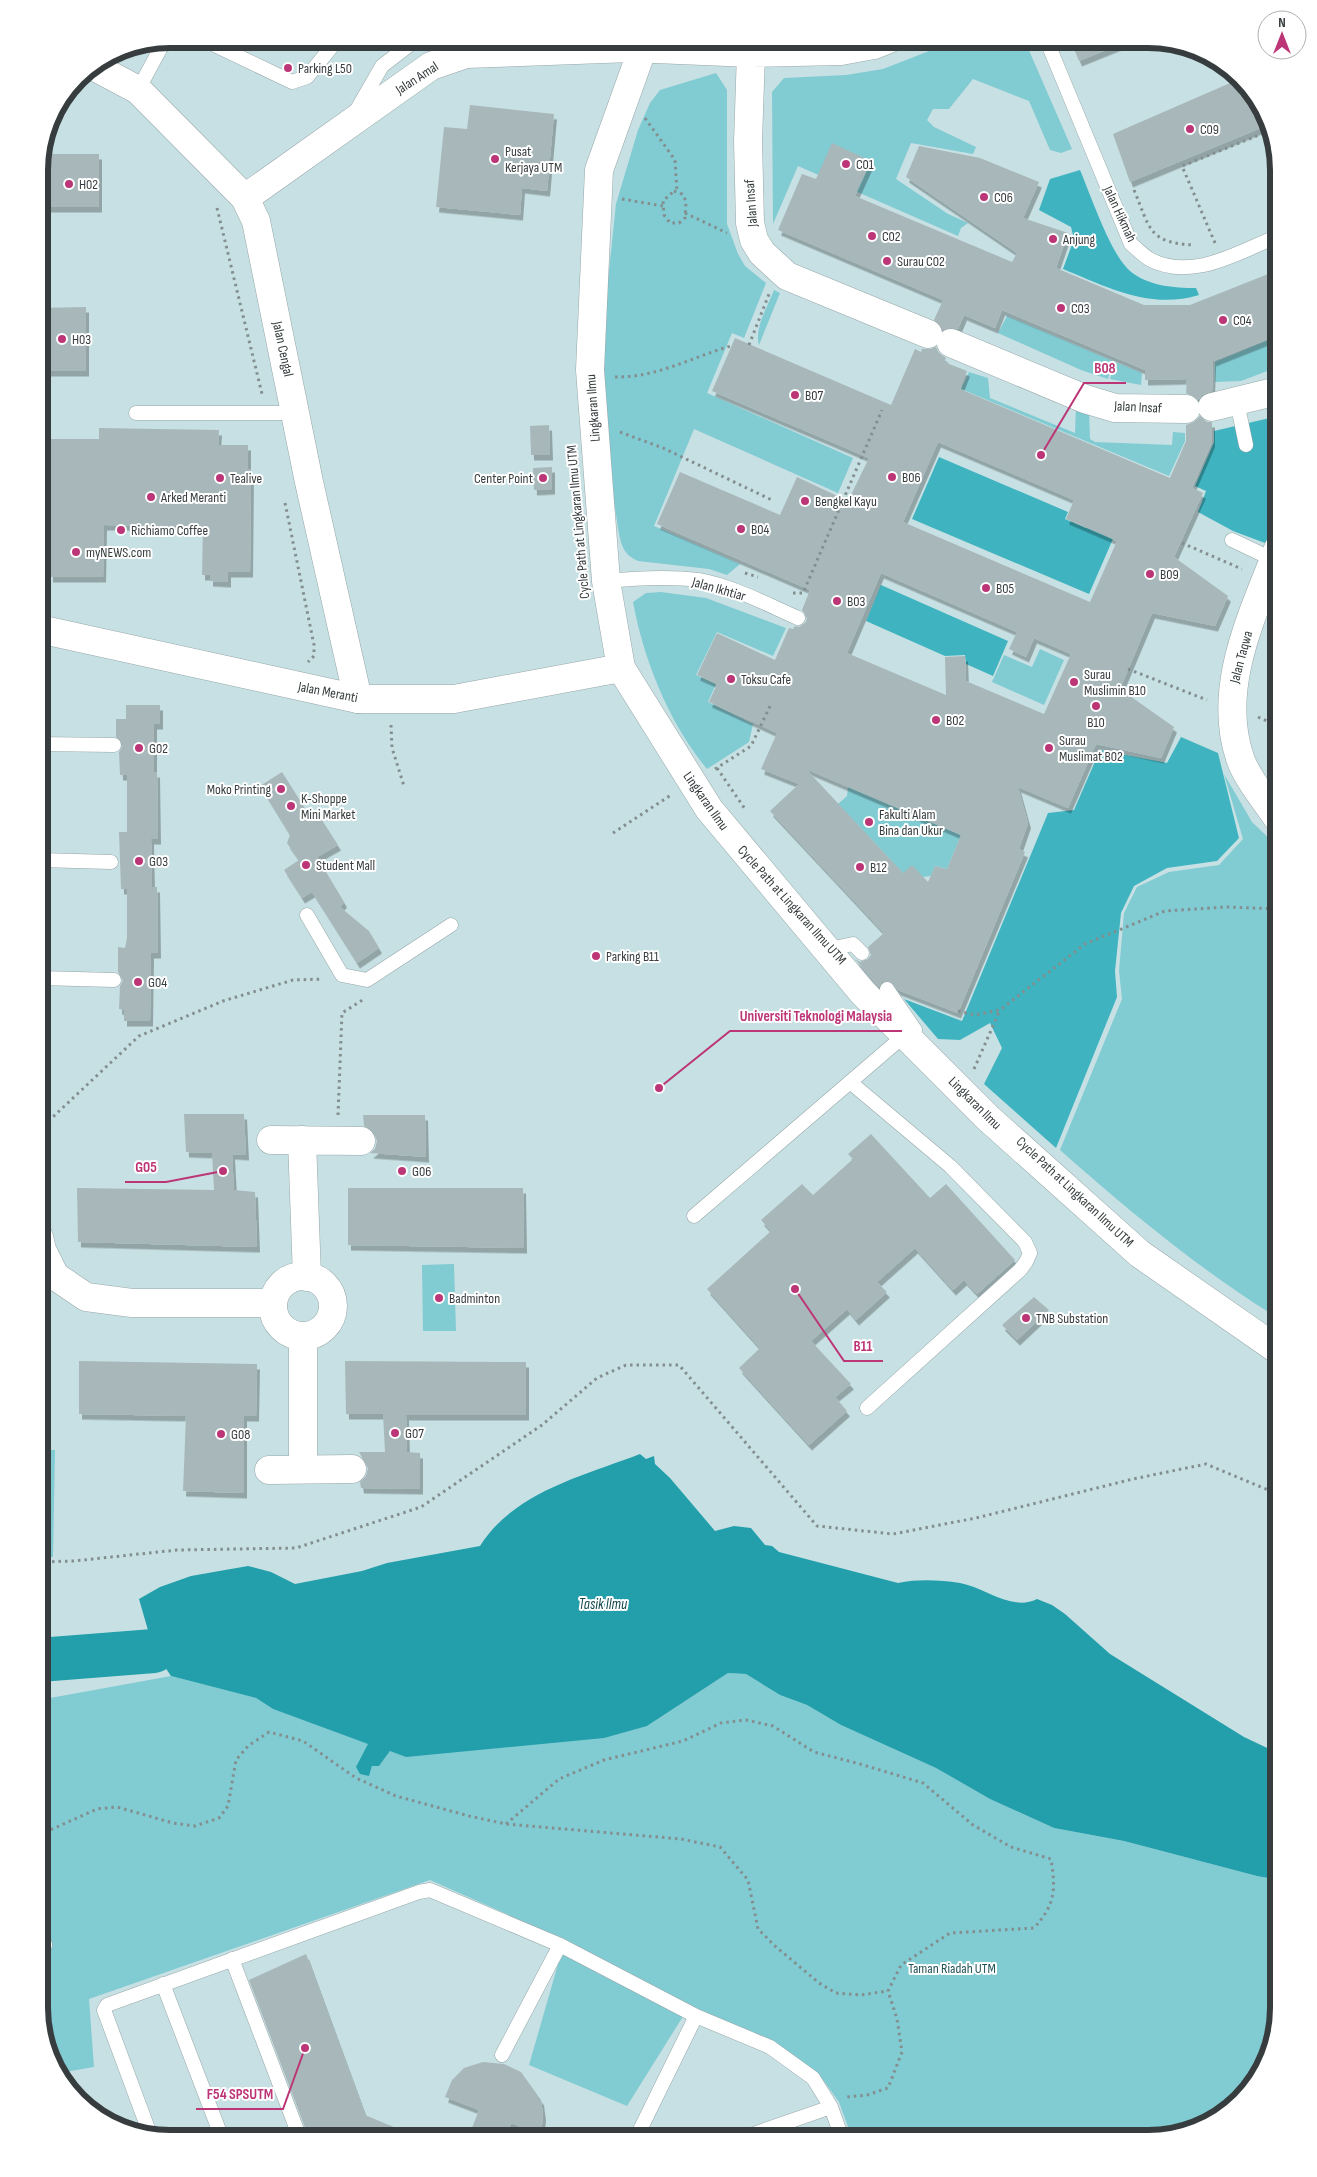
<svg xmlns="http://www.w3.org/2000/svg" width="1317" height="2177" font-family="'Sofia Sans Condensed',sans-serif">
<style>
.built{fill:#c7e0e3}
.green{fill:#81cbd3}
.forest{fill:#3fb4c0}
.water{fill:#229fab}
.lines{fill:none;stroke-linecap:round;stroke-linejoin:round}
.river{stroke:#229fab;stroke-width:44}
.building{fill:#a8b8ba;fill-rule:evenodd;filter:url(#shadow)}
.service-casing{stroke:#97a7a9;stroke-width:15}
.minor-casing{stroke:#97a7a9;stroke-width:29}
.tertiary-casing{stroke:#97a7a9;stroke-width:29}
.path{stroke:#838e8f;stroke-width:3;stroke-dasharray:2.5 4;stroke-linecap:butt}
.service{stroke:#fff;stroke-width:14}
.minor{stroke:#fff;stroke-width:28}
.tertiary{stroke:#fff;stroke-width:28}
.poi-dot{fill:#bc3677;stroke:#fff;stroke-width:2}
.labels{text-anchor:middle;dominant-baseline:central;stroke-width:4;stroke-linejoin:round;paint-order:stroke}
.poi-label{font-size:14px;fill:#373d3e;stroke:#fff;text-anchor:start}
.street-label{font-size:14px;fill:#373d3e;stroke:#fff}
.park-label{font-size:14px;fill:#225358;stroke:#fff}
.water-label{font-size:15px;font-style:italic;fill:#13464b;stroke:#fff}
.rim{fill:none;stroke:#373d3e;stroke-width:6}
.leader{fill:none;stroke:#bc3677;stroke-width:2}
.callout-dot{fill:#bc3677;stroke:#fff;stroke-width:2}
.callout-label{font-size:15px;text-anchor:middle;font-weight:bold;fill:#bc3677;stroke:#fff;stroke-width:4;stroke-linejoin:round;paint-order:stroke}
</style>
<defs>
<filter id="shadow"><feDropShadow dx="3" dy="5.5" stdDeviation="0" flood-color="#0004"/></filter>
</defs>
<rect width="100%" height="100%" fill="#daebed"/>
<path class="built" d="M170 39H1156L1220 61 1265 112 1278 170V2008L1256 2080 1205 2125 1147 2138H161L97 2116 52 2065 39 2007V161L49 119 77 77 120 49Z"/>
<path class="green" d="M960 39H1024L1072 149 1061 153 1050 150 1029 101 973 79 949 109H933L927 120 934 127 976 147 973 154 911 143 896 179 948 214 968 223 961 228 958 236 798 166 773 224 772 92 784 78 846 75 883 69Z
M716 73 727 90V224L738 254 745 266 766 283 744 338 732 333 707 393 853 458 838 493 694 429 654 526 740 564 727 575 709 569 638 561C625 555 622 548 619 534L601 417 606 300 616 204 638 130 650 103 660 90Z
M774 290 780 293 759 345C754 328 768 306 774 290Z
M1007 316 1113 361 1108 379 1081 370 998 333Z
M1278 336V367L1241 381 1215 382V362Z
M1115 362 1142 373 1141 385 1110 379Z
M969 372 988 378 990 398 1075 433 1076 407 1089 410 1090 439 1095 442 1172 445 1173 432 1185 433V441L1169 476 961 389Z
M661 592 706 598 786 628 773 656 717 632 696 675 716 684 708 702 753 724 749 742 707 769C669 723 644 661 633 602L646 593Z
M1040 649 1064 660 1044 705 992 682 1004 655 1032 667Z
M1224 774 1252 822 1278 847V1318C1200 1270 1129 1211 1060 1150L1122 999 1119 971 1124 913 1137 887 1169 872 1219 865 1243 839Z
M848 787 961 835 947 869 935 866 931 876 923 877 903 873 838 804 847 796Z
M454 1264 456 1331H423L422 1265Z
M39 1450H55L53 1557 39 1556Z
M728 1673 746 1674 780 1695 807 1705 841 1725 936 1768 990 1799 1054 1828 1124 1841 1257 1876 1278 1880V2008L1256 2080 1205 2125 1147 2138H852L839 2102 818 2073 768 2043 687 2010 627 2106 529 2065 565 1940 430 1880 89 1999 94 2067 59 2073 52 2065 39 2007V1700L171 1676 256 1698 273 1709 369 1744V1775L372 1766H379L390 1751 647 1726Z"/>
<path class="forest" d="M1080 170C1091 196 1111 255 1130 271 1148 286 1174 288 1196 288L1199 295C1150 310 1107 287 1063 269L1074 239 1071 227 1039 210 1050 179Z
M1278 416V521L1268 543H1265L1233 531 1198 512 1206 491 1195 486 1214 442V431Z
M939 457 1068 512 1065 519 1086 528 1090 521 1116 532 1089 594 912 519Z
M881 585 1008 641 993 676 966 664 965 655 945 656 866 621Z
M1181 737 1218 753 1239 838 1217 861 1167 868 1134 886 1121 913 1115 971 1117 997 1056 1148 984 1084 1002 1048 990 1023 960 1040 938 1039 904 999 962 1021 1048 813 1074 810 1100 750 1167 763Z"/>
<path class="water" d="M640 1454 646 1459 654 1456 655 1464 670 1478 715 1531 734 1526 751 1528 765 1545 772 1546 779 1552 898 1583C918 1579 939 1580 960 1583 984 1587 1012 1612 1037 1599L1052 1605 1065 1614 1110 1654 1244 1737 1278 1753V1880L1257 1876 1124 1841 1054 1828 990 1799 936 1768 841 1725 807 1705 780 1695 746 1674 728 1673 647 1726 604 1738 406 1757 390 1751 379 1766H372L369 1776 360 1774 356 1767 368 1744 273 1709 256 1698 171 1676 154 1651 139 1599 160 1587 191 1576 248 1566 271 1572 295 1584 362 1571 387 1563 480 1546C514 1492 583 1476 640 1454Z"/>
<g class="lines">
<path class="river" d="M39 1660 154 1651"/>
</g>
<path class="building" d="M1070 39H1131V40L1079 61Z
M1237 80 1265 112 1268 125 1130 182 1113 134Z
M470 105 554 114 547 191 522 188 520 215 436 207 444 127 467 129Z
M832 143 871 161 855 196 1012 262 1017 253 906 177 919 146 980 158 1039 182 1023 218 1068 233 1056 268 1144 305H1190L1278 270V335L1213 361 1212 391 1202 395 1198 400 1186 393 1187 379 1145 380V370L1002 310 995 328 964 315 958 329 950 328 943 330 934 320 943 300 778 230 802 174 816 179Z
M41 154H99V207H39Z
M86 307V371H39V308Z
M735 338 891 405 915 349 921 352 922 349H930L936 347 939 353 946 358 944 362 967 371 960 389 1170 478 1186 441V425L1194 422 1200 416 1207 422H1212V442L1192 488 1203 493 1174 557 1228 596 1215 626 1152 613 1120 689 1174 727 1161 758 1096 744 1068 808 1018 787 1028 823 1019 849 1025 852 958 1013 898 990 890 981 882 982 879 987 855 959 860 962 868 959 871 955 868 947 884 933 770 811 799 784 761 769 777 733 709 702 717 684 697 675 717 633 775 660 789 628 793 629 795 626 799 627 806 622 807 617 802 610 810 590 657 524 680 472 780 515 797 477 848 501 869 458 712 391ZM938 442 1074 500 1066 519 1117 541 1090 602 903 522ZM881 573 1017 632 1009 649 1026 657 1034 638 1071 654 1044 714 966 681 965 656 945 657 946 695 847 653ZM806 769 961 835 947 869 935 866 928 882 912 865 903 873Z
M549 425 550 455H531L530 426Z
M99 428 219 430 218 445H248V469H251L250 572H228V582L210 581V575H202L203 526 104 525 103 577H50L51 439H99Z
M552 467V489L534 490 533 468Z
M126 705H160V724H154V772H157L158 839H151L152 887H157L158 953H151L150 1021H124V1010L119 1009 120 986 123 980 118 972V947L125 948 127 938V889H121L119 832H127V775H120L119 752 123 745 116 737V719H126Z
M282 772 313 821 320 817 338 845 317 857 344 902 340 907 369 931 379 948 357 963 312 892 302 898 284 870 299 860 287 843 290 835 260 786Z
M184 1114H244L246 1155 232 1154 234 1190 255 1192 257 1247 78 1242 77 1188 214 1190 212 1153 186 1152Z
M363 1115H425L426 1157 370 1153 375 1149 377 1141 374 1133 364 1126Z
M871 1134 930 1198 946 1184 1015 1260 977 1294 964 1280 953 1290 915 1248 877 1282 887 1292 856 1320 847 1309 811 1341 851 1384 835 1397 847 1411 809 1445 739 1368 760 1348 707 1289 771 1231 761 1220 802 1184 813 1195 853 1159 848 1154Z
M348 1188H523L524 1248 348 1245Z
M1034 1297 1049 1310 1017 1340 1002 1325Z
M79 1361 257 1364 256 1416H244V1493L183 1491 186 1416 79 1414Z
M345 1361 526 1362V1415H406L407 1452 420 1453V1489L361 1488 360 1482 366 1476 368 1468 359 1452H385L383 1414H346Z
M306 1954 365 2115 420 2138H309L249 1980Z
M483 2062 504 2064 521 2072 541 2100 543 2115 541 2135 511 2123 506 2138H468L479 2110 445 2097 452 2080 464 2068Z"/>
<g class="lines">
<defs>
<path id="service" d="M202 39 292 82 307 77 338 39
M1046 39 1131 244C1137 249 1143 255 1149 259 1192 282 1239 252 1278 236
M138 90 165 40
M355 113 382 66 417 39
M1237 402 1246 445
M136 413H296
M1232 540 1274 560
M606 581C637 578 667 576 698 580 733 586 766 604 798 618
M39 744 114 745
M39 860 111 862
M307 915 342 975 367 980 451 925
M829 954 839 947 853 944 862 953
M39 978 114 980
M887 989 915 1030
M850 1082 950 1166 1025 1242 1030 1253 1026 1262 1020 1270 867 1408
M694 1216 906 1034
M232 1959 300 2138
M39 1962 45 1945 39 1924
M163 1984 222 2138
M502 2055 560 1945
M150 2134 104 2010 107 2005 419 1892 430 1890 560 1945 696 2016 770 2047 813 2078 831 2107 842 2138
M636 2138 696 2016
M742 2138 831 2107"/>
<path id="minor" d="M751 53 748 141 750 223 754 240 762 253 787 276 928 334
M93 66 138 90 245 198 256 221 309 482 358 699
M245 198 431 66 466 54 631 48 751 53 841 51 874 45 889 39
M951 343 1085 399 1115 408 1186 409
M1212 407 1278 391
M1278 819C1266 801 1246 777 1240 758 1216 687 1253 614 1278 549
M271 1140 361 1141
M302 1140 307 1277
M39 1237 42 1250 55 1276 86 1297 132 1303H273
M273 1306a30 30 0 1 1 60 0a30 30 0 1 1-60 0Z
M303 1336V1469
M269 1470 352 1469"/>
<path id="tertiary" d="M646 39 599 170 590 370 606 581 621 668 709 809 863 993 988 1118 1140 1254 1278 1350
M743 39 751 53
M39 629 358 699H454L621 668"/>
</defs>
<use href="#service" class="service-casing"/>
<use href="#minor" class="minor-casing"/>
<use href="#tertiary" class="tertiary-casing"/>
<path class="path" d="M645 118 675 160 677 192
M1134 190C1150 228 1148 243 1194 245
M674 191 682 194 686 201 685 218 679 223H670L664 215 663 201Z
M622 199 663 206
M217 208 262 394
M685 213 727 233
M1215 243 1182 166 1269 131
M749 345 769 294
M615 377C656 378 692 357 731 346
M620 432 663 448 774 501
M285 503 314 645V656L308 662
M1182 543 1242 569
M745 573 758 577
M793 593H803L882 410
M1128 669 1207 700
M1258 717 1278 726
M391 725 392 748 404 786
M717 768 745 809
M715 769 751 746 771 704
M613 833 671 795
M958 1011 975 1015 1000 1010 1085 944 1165 911 1226 907 1278 909
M974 1069 1000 1010
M338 1115 342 1013 364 999
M39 1130 139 1036 223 1001 293 980 323 979
M39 1562 74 1561 177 1550 296 1548 421 1507 542 1425 597 1378 626 1365H679L817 1526 893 1534 976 1518 1133 1479 1206 1464 1278 1494
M506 1824 559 1779 604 1760 683 1741 721 1723 746 1720 773 1726 814 1752 860 1764 923 1783 973 1825 1011 1847 1051 1859C1056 1890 1055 1905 1034 1928L950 1933 901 1965 888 1991 897 2019 902 2052 888 2088 867 2095 846 2097
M39 1835 97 1809 117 1807 173 1823 195 1826 219 1818 228 1806 236 1760 248 1746 269 1732 303 1741 356 1778 396 1796 469 1816 506 1824 681 1839 720 1847 748 1880 758 1929 775 1946 819 1983 836 1993 861 1995 887 1991"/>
<use href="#service" class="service"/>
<use href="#minor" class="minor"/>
<use href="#tertiary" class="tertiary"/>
</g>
<g class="poi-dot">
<circle cx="288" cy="68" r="5"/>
<circle cx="1190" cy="129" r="5"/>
<circle cx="495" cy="159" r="5"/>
<circle cx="846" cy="164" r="5"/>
<circle cx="69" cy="184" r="5"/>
<circle cx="984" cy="197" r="5"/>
<circle cx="872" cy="236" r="5"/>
<circle cx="1053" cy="239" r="5"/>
<circle cx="887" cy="261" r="5"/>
<circle cx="1061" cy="308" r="5"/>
<circle cx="1223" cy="320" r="5"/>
<circle cx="62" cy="339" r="5"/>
<circle cx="795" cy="395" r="5"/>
<circle cx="892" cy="477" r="5"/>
<circle cx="220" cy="478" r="5"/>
<circle cx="543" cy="478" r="5"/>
<circle cx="151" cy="497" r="5"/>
<circle cx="805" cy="501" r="5"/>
<circle cx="741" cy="529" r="5"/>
<circle cx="121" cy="530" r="5"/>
<circle cx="76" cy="552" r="5"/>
<circle cx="1150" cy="574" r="5"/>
<circle cx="986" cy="588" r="5"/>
<circle cx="837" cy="601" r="5"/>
<circle cx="731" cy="679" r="5"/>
<circle cx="1074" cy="682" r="5"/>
<circle cx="1096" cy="706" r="5"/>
<circle cx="936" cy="720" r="5"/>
<circle cx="139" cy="748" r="5"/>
<circle cx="1049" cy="748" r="5"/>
<circle cx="281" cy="789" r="5"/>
<circle cx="291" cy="806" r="5"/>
<circle cx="869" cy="822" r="5"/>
<circle cx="139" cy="861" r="5"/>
<circle cx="306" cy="865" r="5"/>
<circle cx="860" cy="867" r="5"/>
<circle cx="596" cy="956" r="5"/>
<circle cx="138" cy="982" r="5"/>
<circle cx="402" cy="1171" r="5"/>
<circle cx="439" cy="1298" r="5"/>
<circle cx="1026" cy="1318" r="5"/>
<circle cx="395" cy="1433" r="5"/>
<circle cx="221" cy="1434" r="5"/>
</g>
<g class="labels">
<g class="poi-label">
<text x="298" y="68">Parking L50</text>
<text x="1200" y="129">C09</text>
<text x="505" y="151">Pusat<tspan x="505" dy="16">Kerjaya UTM</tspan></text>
<text x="856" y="164">C01</text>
<text x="79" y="184">H02</text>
<text x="994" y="197">C06</text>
<text x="882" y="236">C02</text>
<text x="1063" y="239">Anjung</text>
<text x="897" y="261">Surau C02</text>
<text x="1071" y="308">C03</text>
<text x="1233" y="320">C04</text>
<text x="72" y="339">H03</text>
<text x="805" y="395">B07</text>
<text x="902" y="477">B06</text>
<text x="230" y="478">Tealive</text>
<text x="533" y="478" text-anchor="end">Center Point</text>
<text x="161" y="497">Arked Meranti</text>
<text x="815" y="501">Bengkel Kayu</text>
<text x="751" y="529">B04</text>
<text x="131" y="530">Richiamo Coffee</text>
<text x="86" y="552">myNEWS.com</text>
<text x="1160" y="574">B09</text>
<text x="996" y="588">B05</text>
<text x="847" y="601">B03</text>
<text x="1084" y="674">Surau<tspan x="1084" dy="16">Muslimin B10</tspan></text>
<text x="741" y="679">Toksu Cafe</text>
<text x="946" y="720">B02</text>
<text x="1096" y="722" text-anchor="middle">B10</text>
<text x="1059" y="740">Surau<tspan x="1059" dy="16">Muslimat B02</tspan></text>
<text x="149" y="748">G02</text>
<text x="271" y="789" text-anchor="end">Moko Printing</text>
<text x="301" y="798">K-Shoppe<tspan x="301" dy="16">Mini Market</tspan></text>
<text x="879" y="814">Fakulti Alam<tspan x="879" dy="16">Bina dan Ukur</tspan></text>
<text x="149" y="861">G03</text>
<text x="316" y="865">Student Mall</text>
<text x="870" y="867">B12</text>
<text x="606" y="956">Parking B11</text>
<text x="148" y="982">G04</text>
<text x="412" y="1171">G06</text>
<text x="449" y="1298">Badminton</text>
<text x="1036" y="1318">TNB Substation</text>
<text x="405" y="1433">G07</text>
<text x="231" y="1434">G08</text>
</g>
<g class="street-label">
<text transform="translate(417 78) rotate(-33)">Jalan Amal</text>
<text transform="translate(751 203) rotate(-94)">Jalan Insaf</text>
<text transform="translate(1120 214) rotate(65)">Jalan Hikmah</text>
<text transform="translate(283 349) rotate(78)">Jalan Cengal</text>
<text transform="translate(1138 407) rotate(3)">Jalan Insaf</text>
<text transform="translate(593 408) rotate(-94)">Lingkaran Ilmu</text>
<text transform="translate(578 522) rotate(-95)">Cycle Path at Lingkaran Ilmu UTM</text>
<text transform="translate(719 589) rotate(16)">Jalan Ikhtiar</text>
<text transform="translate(1241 657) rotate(-75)">Jalan Taqwa</text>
<text transform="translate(328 692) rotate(11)">Jalan Meranti</text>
<text transform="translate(706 801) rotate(55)">Lingkaran Ilmu</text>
<text transform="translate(792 905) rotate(48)">Cycle Path at Lingkaran Ilmu UTM</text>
<text transform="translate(975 1103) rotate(45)">Lingkaran Ilmu</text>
<text transform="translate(1075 1192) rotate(43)">Cycle Path at Lingkaran Ilmu UTM</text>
</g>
<g class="park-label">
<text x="952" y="1968">Taman Riadah UTM</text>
</g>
<g class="water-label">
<text x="603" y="1604">Tasik Ilmu</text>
</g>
</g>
<path d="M0 0H1317V2177H0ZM170 48H1148A122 122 0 0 1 1270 170V2008A122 122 0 0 1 1148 2130H170A122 122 0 0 1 48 2008V170A122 122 0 0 1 170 48Z" fill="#fff" fill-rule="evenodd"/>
<path class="rim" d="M170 48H1148A122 122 0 0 1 1270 170V2008A122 122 0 0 1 1148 2130H170A122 122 0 0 1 48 2008V170A122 122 0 0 1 170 48Z"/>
<path class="leader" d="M1041 455L1084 383H1126M659 1088L730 1031H902M223 1171L166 1182H125M795 1289L844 1361H883M305 2048L283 2109H196"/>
<g class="callout-dot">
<circle cx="1041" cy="455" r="5"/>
<circle cx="659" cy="1088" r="5"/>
<circle cx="223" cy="1171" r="5"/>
<circle cx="795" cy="1289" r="5"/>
<circle cx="305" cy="2048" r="5"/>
</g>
<g class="callout-label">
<text x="1105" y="373">B08</text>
<text x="816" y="1021">Universiti Teknologi Malaysia</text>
<text x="146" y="1172">G05</text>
<text x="863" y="1351">B11</text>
<text x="240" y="2099">F54 SPSUTM</text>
</g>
<g transform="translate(1282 35)"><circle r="24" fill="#ffffff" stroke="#afb1b2"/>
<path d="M0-4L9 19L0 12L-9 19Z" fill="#bc3677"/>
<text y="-8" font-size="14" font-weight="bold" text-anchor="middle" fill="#373d3e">N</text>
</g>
</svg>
